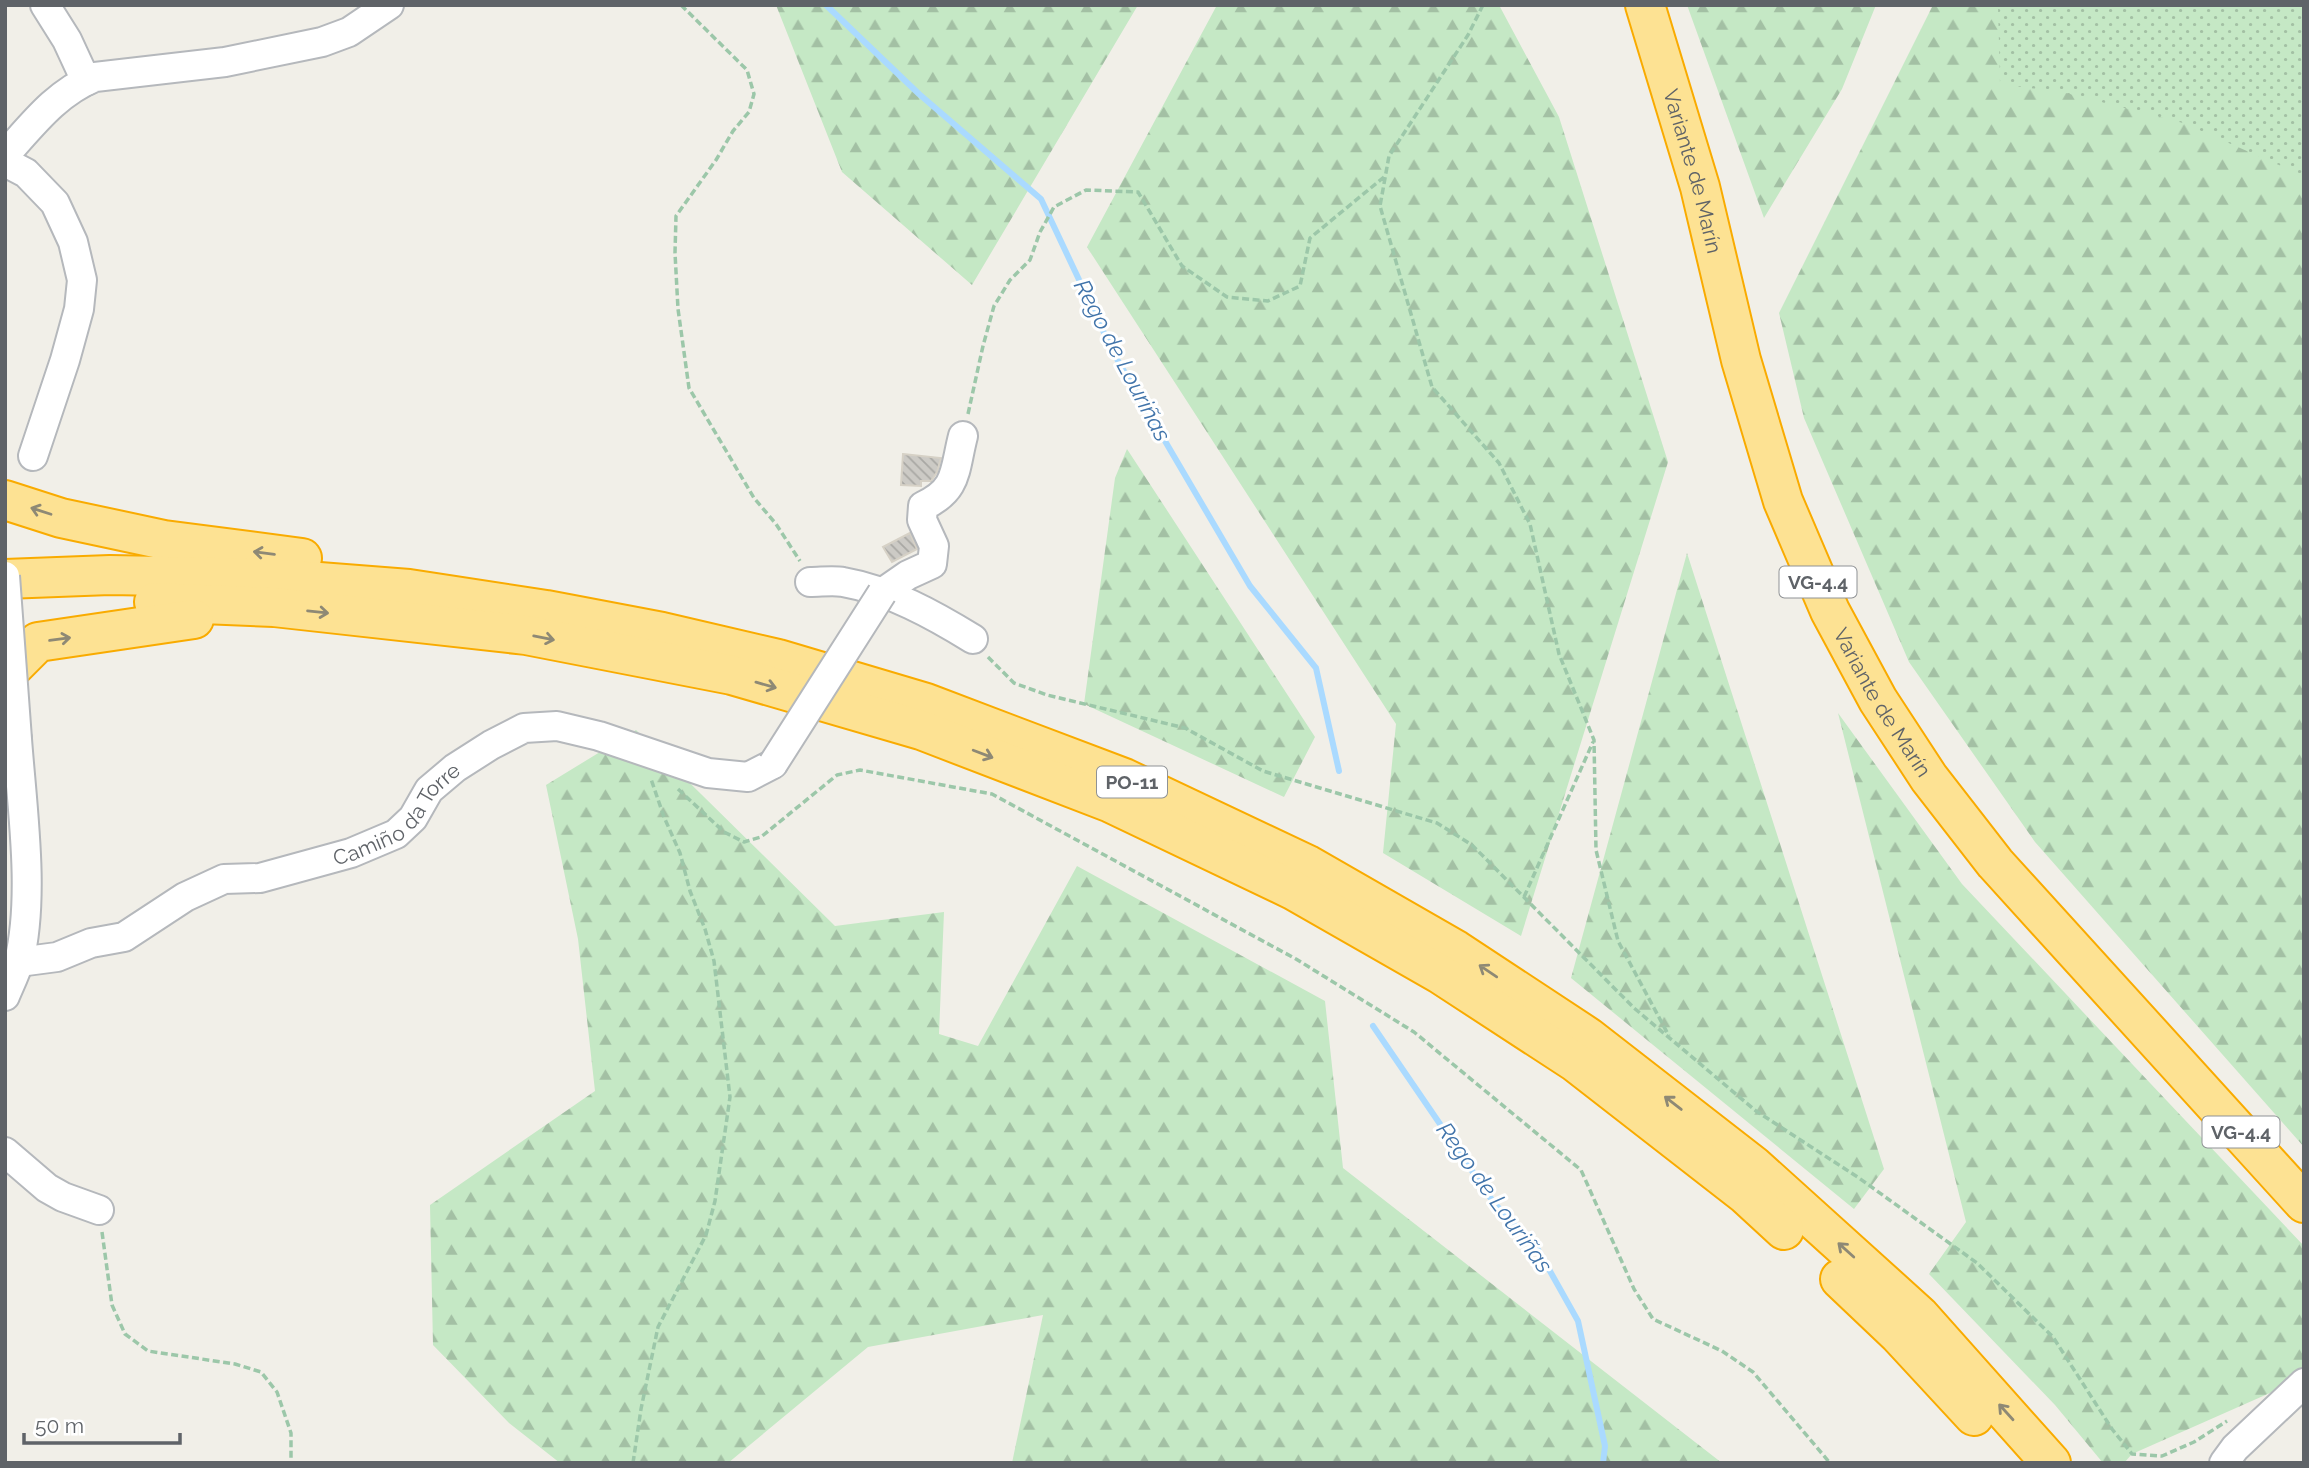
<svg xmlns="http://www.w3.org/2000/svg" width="2309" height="1468" font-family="Raleway,sans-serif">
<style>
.forest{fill:url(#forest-firs)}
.garden{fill:url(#garden-dots)}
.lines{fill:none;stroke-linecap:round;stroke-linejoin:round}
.stream{stroke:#aadaff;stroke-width:6}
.building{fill:url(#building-back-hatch);stroke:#d6d1c6;stroke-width:2}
.minor-casing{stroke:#b5b8bc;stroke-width:32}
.highway-casing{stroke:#f9ab00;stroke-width:42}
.path{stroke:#9cc7a9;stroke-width:3.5;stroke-dasharray:7 3.5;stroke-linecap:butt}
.minor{stroke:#fff;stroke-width:28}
.highway{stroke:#fde293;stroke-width:38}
.minor-bridge-casing{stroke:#b5b8bc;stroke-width:32;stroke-linecap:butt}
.minor-bridge{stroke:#fff;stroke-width:28}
.oneway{stroke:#8e8975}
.labels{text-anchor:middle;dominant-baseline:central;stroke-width:6;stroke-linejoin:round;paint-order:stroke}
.shield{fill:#fff;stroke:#8f9295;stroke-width:2}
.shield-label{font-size:19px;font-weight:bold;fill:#5f6368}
.street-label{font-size:21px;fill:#5f6368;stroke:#fff}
.water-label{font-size:23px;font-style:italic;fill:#4174aa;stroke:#fff}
</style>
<defs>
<pattern id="forest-firs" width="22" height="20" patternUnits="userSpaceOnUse" patternTransform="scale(1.75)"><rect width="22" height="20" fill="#c5e8c5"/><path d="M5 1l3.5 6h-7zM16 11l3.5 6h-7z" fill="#a3c0a4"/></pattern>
<pattern id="garden-dots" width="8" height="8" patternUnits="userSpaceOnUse" patternTransform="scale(1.75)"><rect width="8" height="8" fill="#c5e8c5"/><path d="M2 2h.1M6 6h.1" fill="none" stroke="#a3c0a4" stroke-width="1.8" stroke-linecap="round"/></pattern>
<pattern id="building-back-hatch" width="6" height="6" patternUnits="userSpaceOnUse" patternTransform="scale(1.75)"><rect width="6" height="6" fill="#cccac5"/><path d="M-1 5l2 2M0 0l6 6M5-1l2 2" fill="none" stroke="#a9a8a4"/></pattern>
</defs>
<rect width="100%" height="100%" fill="#f1efe8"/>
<path class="forest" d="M776 5H1138L972 285 842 172Z
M1217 5H1499L1559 117 1668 462 1521 936 1383 853 1396 724 1087 247Z
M1687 5H1876L1842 89 1764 218Z
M1933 5H2304V1147L2035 842 1909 662 1804 418 1779 313Z
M1127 449 1315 737 1284 797 1084 704 1115 478Z
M1687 553 1884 1169 1854 1209 1571 978Z
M1838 713 1962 884 2304 1246V1378L2132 1454 2124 1463H2103L2055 1405 1929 1274 1966 1222Z
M636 730 835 926 944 912 939 1034 978 1046 1077 866 1325 1001 1343 1168 1722 1463H1012L1043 1315 868 1347 728 1463H560L509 1423 433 1345 430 1205 595 1091 578 939 546 785Z"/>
<path class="garden" d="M1998 5H2304V176L2183 123 2066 93 2000 84Z"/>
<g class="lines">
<path class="stream" d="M826 5 919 94 1041 199 1114 354 1250 586 1316 668 1339 771
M1373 1026 1494 1203 1537 1248 1578 1321 1605 1446 1603 1463"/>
</g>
<path class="building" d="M903 454 941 458 937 472 931 481H921V486L901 485Z
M910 533 917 549 892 562 883 547Z"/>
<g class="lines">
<defs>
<g id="minor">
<path d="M45 5 67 40 86 81"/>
<path d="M5 155C33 124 56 93 95 77L225 62 322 42 349 32 389 5"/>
<path d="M5 162 26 173 55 203 73 242 82 280 79 309 65 360 33 456"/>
<path d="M810 582C821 582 833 580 843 582 889 590 934 615 973 639"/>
<path d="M882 593 908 575 932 564 934 546 922 520 923 506C958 490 954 471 963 436"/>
<path id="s1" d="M19 962 57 957 91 943 124 937 185 897 224 879 260 878 351 853 396 834 413 818 429 790 455 768 491 745 524 728 557 726 599 736 708 773 748 777 773 764"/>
<path d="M5 996C10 984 16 972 19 961 35 896 22 807 17 739"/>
<path d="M5 1152 47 1188 63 1197 99 1210"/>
<path d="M2224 1463 2235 1448 2304 1383"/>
</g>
<g id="highway">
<path id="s2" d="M1645 5 1700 187 1741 360 1783 501 1830 611 1878 700 1929 778 1995 863 2304 1203"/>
<path d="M5 500 61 518 164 540 302 558"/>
<path d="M5 579 110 575 268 578 409 589 546 610 662 632 778 659 926 703 1124 778 1308 865 1456 950 1588 1037 1754 1166 1919 1315 2051 1463"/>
<path d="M154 602 274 607 526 635 732 675 921 730 1111 803 1293 890 1440 974 1575 1062 1746 1195 1784 1230"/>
<path d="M5 675 38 642 194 619"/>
<path d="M1840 1279 1899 1335 1974 1416"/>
</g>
</defs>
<use href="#minor" class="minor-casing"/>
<use href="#highway" class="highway-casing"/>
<path class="path" d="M681 5 747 70 754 94 749 112 733 131 716 160 676 216 675 253 678 309 689 388 754 498 776 524 800 561
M1483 5 1468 35 1389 156 1380 206 1432 387 1499 463 1530 524 1559 654 1594 740 1596 850 1618 941 1669 1036
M968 414 983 346 994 306 1010 280 1030 260 1040 232 1054 207 1086 190 1138 192 1182 266 1227 297 1268 301 1300 286 1310 238 1384 177
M988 657 1014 683 1047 695 1185 728 1263 771 1437 823 1472 845 1634 1008 1756 1111 1859 1178 1977 1263 2053 1337 2112 1429 2132 1454 2162 1456 2194 1442 2227 1421
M678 789 724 832 744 842 761 837 837 775 860 770 992 794 1296 959 1414 1032 1581 1170 1634 1289 1653 1319 1722 1351 1753 1372 1830 1463
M1524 897 1593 742
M102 1232 112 1305 125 1334 148 1351 235 1364 261 1372 277 1392 291 1433V1463
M633 1463 641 1409 658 1327 706 1235 715 1201 730 1097 714 961 705 929 690 891 680 853 664 817 651 779"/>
<use href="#minor" class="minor"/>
<use href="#highway" class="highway"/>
<defs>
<path id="minor-bridge" d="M5 576 17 739
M773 764 882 593"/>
</defs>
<use href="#minor-bridge" class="minor-bridge-casing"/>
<use href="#minor-bridge" class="minor-bridge"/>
</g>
<defs><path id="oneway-shaft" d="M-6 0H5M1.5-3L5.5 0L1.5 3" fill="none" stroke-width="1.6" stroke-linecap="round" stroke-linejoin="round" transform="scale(1.75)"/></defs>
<g class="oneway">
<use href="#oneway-shaft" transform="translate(41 511) rotate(-162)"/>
<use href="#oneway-shaft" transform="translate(264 553) rotate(-173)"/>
<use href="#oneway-shaft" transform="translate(318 612) rotate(6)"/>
<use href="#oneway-shaft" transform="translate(544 638) rotate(11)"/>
<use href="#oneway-shaft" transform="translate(60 639) rotate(-8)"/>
<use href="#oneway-shaft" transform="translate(766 685) rotate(16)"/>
<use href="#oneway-shaft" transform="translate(983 754) rotate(21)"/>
<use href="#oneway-shaft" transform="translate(1488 971) rotate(-146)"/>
<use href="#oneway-shaft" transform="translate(1673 1103) rotate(-142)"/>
<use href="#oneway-shaft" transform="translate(1846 1250) rotate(-138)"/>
<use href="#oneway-shaft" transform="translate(2006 1412) rotate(-132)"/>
</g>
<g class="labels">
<g class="shield">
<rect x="1779.5" y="566.5" width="77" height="31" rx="5"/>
<rect x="1097" y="766.5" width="70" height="31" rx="5"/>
<rect x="2202.5" y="1116.5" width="77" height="31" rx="5"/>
</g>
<g class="shield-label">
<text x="1818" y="582">VG-4.4</text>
<text x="1132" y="782">PO-11</text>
<text x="2241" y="1132">VG-4.4</text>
</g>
<g class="street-label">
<text stroke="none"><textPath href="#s2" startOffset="173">Variante de Marín</textPath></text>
<text stroke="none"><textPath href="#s2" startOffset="740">Variante de Marín</textPath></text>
<text stroke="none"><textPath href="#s1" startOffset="416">Camiño da Torre</textPath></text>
</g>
<g class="water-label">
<text transform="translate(1123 360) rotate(62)">Rego de Louriñas</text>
<text transform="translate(1495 1197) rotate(54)">Rego de Louriñas</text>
</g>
</g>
<rect width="2309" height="1468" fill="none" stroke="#5f6368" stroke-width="14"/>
<path d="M24 1433v10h156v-10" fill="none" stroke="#5f6368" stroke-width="3.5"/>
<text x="35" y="1433" font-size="21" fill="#5f6368" stroke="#ffffff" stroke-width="5" paint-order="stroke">50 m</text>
</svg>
